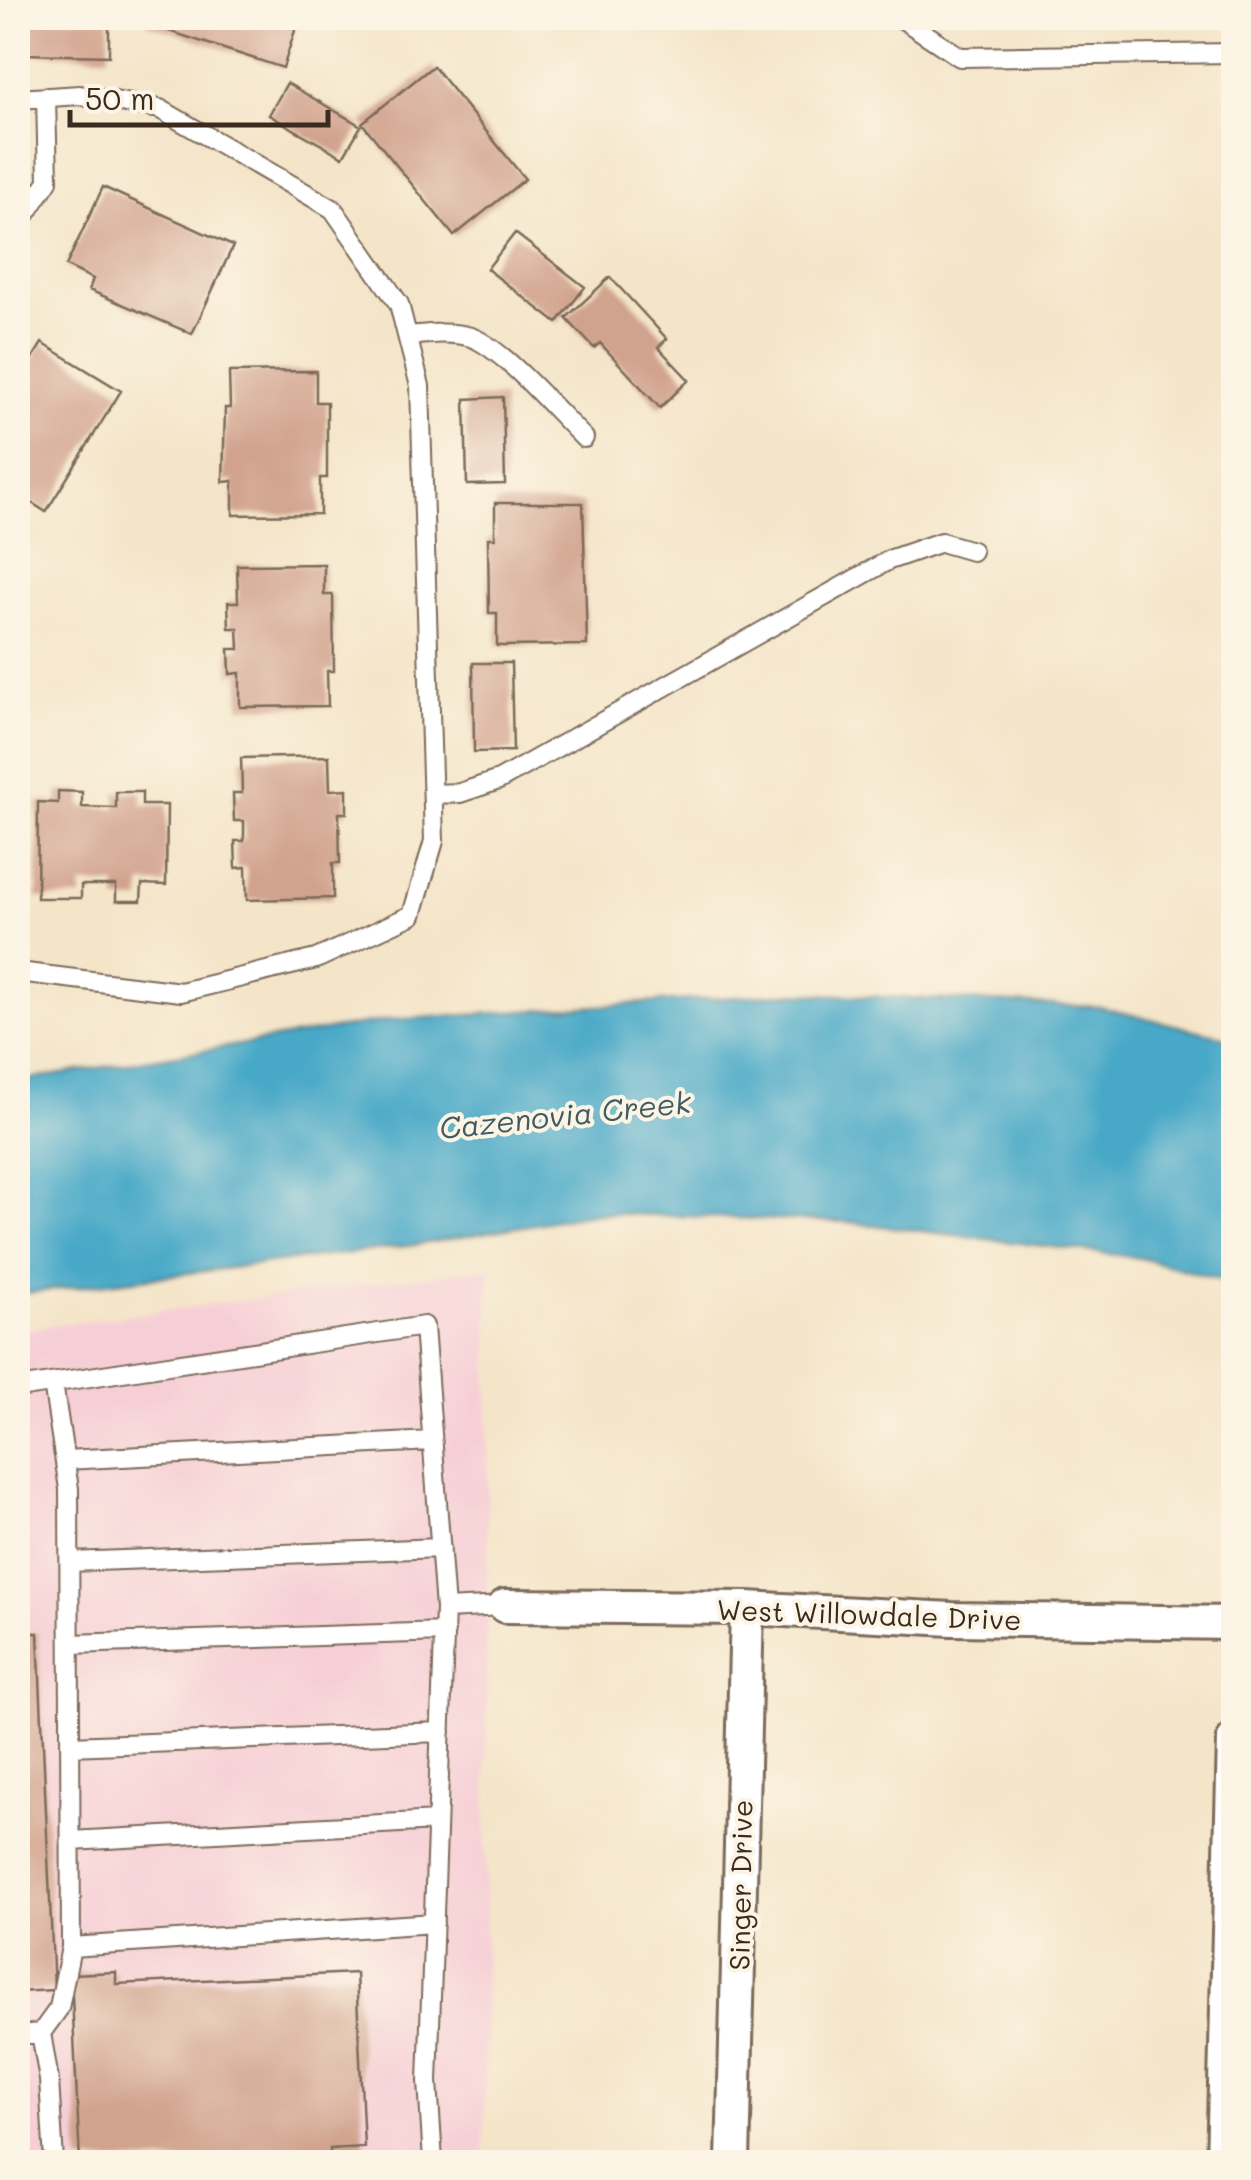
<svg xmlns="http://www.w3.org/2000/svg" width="1251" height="2180" font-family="Mali,sans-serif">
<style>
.built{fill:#f6cfd6}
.water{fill:#47a8c7;stroke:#416972;stroke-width:2.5}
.building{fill:#d1a38e}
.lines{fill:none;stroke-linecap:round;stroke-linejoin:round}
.lane-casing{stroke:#7c6b5a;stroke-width:22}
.street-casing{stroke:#7c6b5a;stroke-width:38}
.lane{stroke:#fff;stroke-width:18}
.street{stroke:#fff;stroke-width:32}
.labels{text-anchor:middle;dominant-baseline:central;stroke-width:8;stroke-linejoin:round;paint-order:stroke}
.street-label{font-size:28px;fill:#3b2a1e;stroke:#fcf5e5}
.water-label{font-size:30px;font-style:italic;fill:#405c62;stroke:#fcf5e5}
</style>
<rect width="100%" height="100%" fill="#fcf5e5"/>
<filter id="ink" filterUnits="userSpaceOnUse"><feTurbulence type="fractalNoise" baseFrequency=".01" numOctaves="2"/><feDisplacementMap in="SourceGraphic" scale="20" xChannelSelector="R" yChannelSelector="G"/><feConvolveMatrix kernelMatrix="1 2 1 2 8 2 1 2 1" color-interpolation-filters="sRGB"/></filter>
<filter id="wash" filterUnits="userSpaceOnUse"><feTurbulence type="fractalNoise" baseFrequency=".0048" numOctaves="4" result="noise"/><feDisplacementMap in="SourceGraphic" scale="40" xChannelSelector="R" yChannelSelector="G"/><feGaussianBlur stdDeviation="2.25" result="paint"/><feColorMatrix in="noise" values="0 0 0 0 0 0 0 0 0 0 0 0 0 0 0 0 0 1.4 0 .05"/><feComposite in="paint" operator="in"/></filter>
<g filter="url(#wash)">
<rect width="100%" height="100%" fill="#f4e5c9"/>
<path class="built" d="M489 1268 484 2162H18V1330Z"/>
<path class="water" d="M794 993 1100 1007 1233 1039V1283L1141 1258 848 1222 596 1213 416 1245 18 1294V1081L389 1020Z"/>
<g id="blocks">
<path class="building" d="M23 18H109V56L22 54Z
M149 18H299L283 68 147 24Z
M433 66 525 179 454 236 362 123Z
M287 83 361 126 343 157 269 115Z
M103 187 233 246 192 334 89 290 93 279 66 266Z
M515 233 585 287 557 323 487 269Z
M610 277 667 339 658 347 689 380 660 408 600 343 594 348 566 318Z
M42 343 121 391 46 512 18 494V382Z
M316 371V402H327V478H320V514L233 515V481L223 482 225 408H230L229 372Z
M503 397 505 484 467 485 465 399Z
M495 503H583L587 645 497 646V613H489L488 538H495Z
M324 564V595H333L334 671H327L328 706 240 707V673L230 674 229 649H239L238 628H229L228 602H238L237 565Z
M473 663H511L513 751 474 752Z
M329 756 330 790 347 789V813H339L340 863H333V898L247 900 246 867 236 868 235 841H244V821H234L233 793H242L241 758Z
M58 791 82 792V807L116 808V792H142V805H167L166 885 142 884 141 901H116V885H81V898H37L38 802 58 803Z
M18 1633H38L54 1990 18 1992Z
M116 1972V1984L356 1973 364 2147 330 2149V2162H80L71 1974Z"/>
</g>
</g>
<g filter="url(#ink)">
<use href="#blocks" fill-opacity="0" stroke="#7c6b5a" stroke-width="2.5"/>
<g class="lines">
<defs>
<path id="lane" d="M901 18 960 57 1234 53
M18 99 80 95 160 109 333 209 399 304 420 386 434 841 412 915 316 959 181 992 18 972
M18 226 48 181 46 97
M407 336C428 334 450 331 471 337 504 349 556 411 584 438
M433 794 460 793 499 780 889 560 941 542 972 551
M53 1383 69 1489 71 1947
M18 1388 424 1326 445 1609
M65 1460 432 1441
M70 1562 441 1548
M70 1644 445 1632
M70 1746 441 1732
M71 1841 437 1821
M18 2035 41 2033
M54 2162 49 2080 41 2033 59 2008 71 1947 434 1923
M433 2162 428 2081 445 1609 505 1606"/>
<path id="street" d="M505 1606 747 1608 952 1619 1234 1623
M733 2162 747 1608
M1223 2162 1234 1739"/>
</defs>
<use href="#lane" class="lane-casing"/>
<use href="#street" class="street-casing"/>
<use href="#lane" class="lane"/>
<use href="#street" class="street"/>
</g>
</g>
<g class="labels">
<g class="street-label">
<text transform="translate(869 1614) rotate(2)">West Willowdale Drive</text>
<text transform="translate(740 1885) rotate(-89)">Singer Drive</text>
</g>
<g class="water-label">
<text transform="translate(565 1114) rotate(-6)">Cazenovia Creek</text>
</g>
</g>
<rect width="1251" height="2180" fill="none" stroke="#fcf5e5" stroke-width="60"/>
<path d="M70 110v15h258v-15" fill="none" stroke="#3b2a1e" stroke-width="5"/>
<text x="85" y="110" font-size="30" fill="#3b2a1e" stroke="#fcf5e5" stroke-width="8" paint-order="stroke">50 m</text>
</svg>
